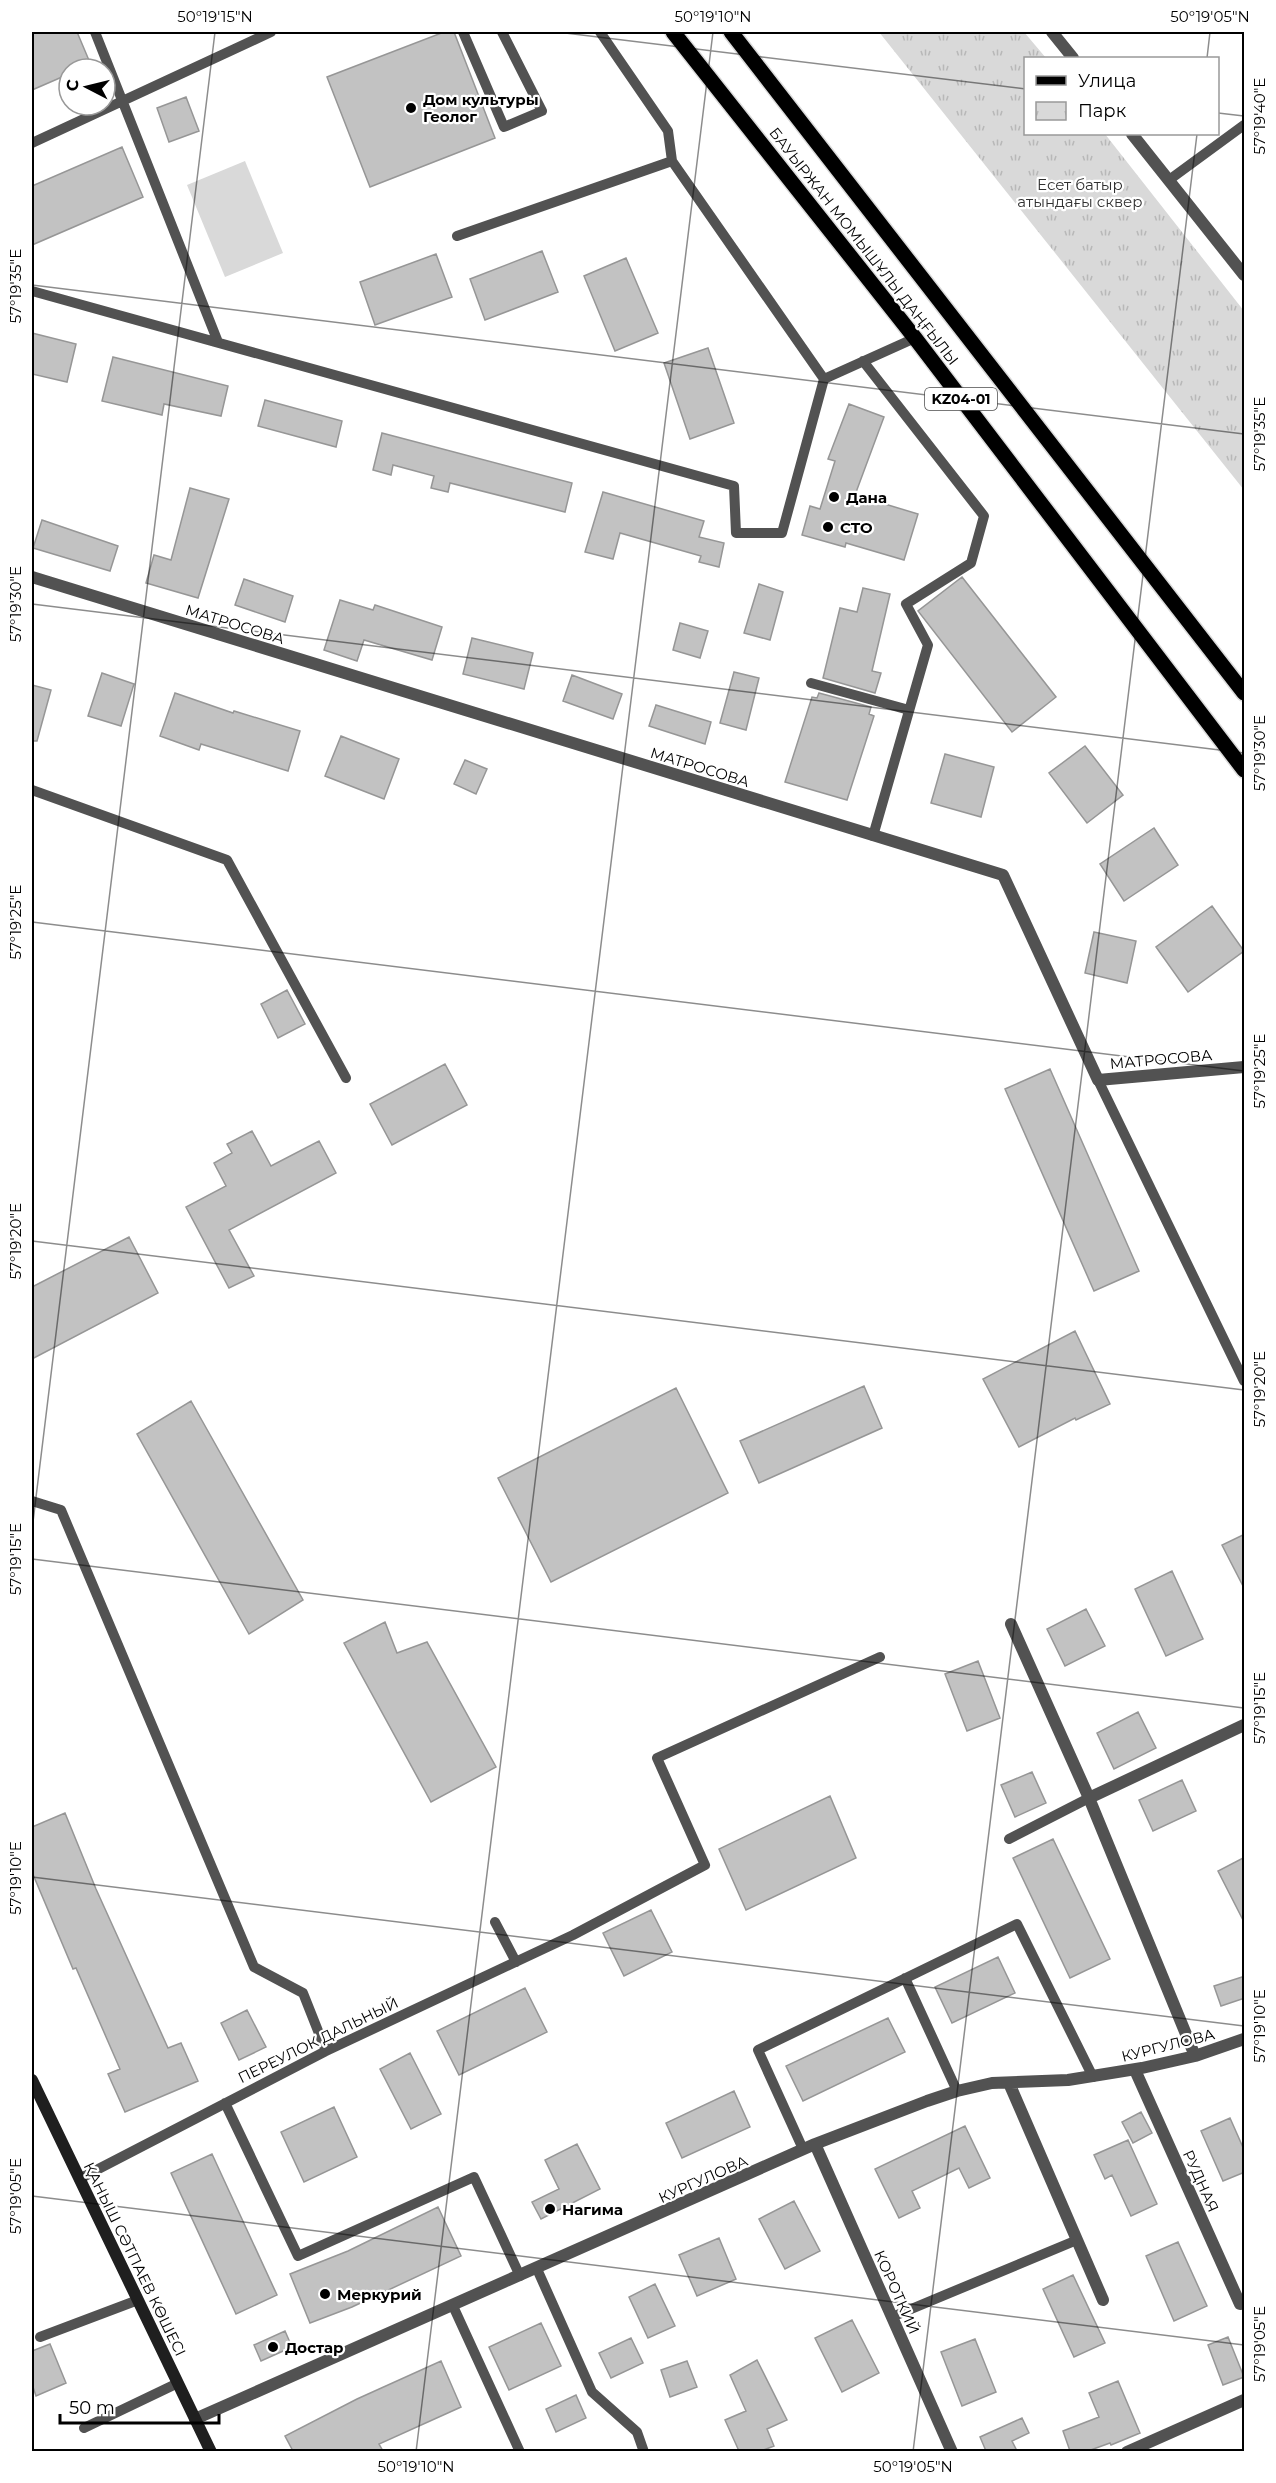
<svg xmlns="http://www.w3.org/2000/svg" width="1276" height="2483" font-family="Montserrat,sans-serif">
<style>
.grass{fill:#d9d9d9}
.park{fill:url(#park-tufts)}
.building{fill:#c2c2c2;stroke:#969696;stroke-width:1.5}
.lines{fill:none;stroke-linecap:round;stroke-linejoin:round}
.primary-casing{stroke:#dbdbdb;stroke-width:18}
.lane{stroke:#525252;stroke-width:10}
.street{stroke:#525252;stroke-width:12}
.secondary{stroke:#1f1f1f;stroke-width:12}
.primary{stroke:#000;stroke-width:15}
.ticks{fill:none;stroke:#000;stroke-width:1.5;stroke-opacity:0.45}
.poi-dot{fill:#000;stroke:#fff;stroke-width:2}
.labels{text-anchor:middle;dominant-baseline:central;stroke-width:4.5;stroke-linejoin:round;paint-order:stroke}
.shield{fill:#fff;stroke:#4c4c4c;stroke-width:1.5}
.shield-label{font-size:14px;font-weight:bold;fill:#000}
.poi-label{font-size:15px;font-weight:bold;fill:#000;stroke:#fff;text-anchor:start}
.park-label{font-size:15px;fill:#303030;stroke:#fff}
.street-label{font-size:15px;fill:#000;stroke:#fff}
.neatline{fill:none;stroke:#000;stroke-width:2}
.ticks-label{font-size:15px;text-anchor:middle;fill:#000}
</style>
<defs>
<pattern id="park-tufts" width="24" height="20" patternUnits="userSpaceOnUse" patternTransform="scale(1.5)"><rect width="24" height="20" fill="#d9d9d9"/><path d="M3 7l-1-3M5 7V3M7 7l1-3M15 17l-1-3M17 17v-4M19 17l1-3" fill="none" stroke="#b8b8b8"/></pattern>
</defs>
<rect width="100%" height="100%" fill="#fff"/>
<path class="grass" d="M245 161 283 253 225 277 187 185Z"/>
<path class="park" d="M879 32H1024L1046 58H1026V134H1105L1244 311V490Z"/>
<path class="building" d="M38 32H77L91 65 82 69H69V74L32 90V34Z
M444 32H454L495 138 370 187 327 77Z
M186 97 199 131 169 142 157 108Z
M122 147 143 197 32 245V186Z
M542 251 558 292 485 320 470 279Z
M436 254 452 297 375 325 360 282Z
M626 258 658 333 615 351 584 276Z
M32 333 76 344 67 382 32 374Z
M708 348 734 423 690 439 664 363Z
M113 357 228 386 221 416 164 404 162 415 102 401Z
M265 400 342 421 336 447 258 426Z
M849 404 884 417 855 495 918 514 904 560 846 543 845 547 802 535 810 506 820 509 835 461 828 459Z
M382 433 572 483 565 512 450 483 448 492 431 488 434 476 393 465 391 475 373 470Z
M190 488 229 499 198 598 146 583 154 555 171 560Z
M603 492 704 521 699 537 724 543 719 567 699 562 701 556 620 533 613 559 585 552Z
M42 520 118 546 110 571 33 548Z
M962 577 1056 697 1012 732 918 611Z
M244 579 293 596 285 622 235 605Z
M759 584 783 592 770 640 744 633Z
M863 588 890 594 872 671 881 673 875 693 823 678 840 608 857 612Z
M340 600 373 610 375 605 442 627 432 660 364 640 357 661 324 650Z
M680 623 708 631 700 658 673 650Z
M472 638 533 653 524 689 463 674Z
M734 672 759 678 746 730 720 723Z
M102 673 134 684 121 726 88 716Z
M572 675 622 694 613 719 563 701Z
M32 685 51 690 37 741H32Z
M175 693 233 713 234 711 300 731 288 771 201 744 199 750 160 736Z
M819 693 871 707 869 714 874 716 847 800 785 782 812 697 817 698Z
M656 705 711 722 705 744 649 726Z
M341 736 399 759 384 799 325 776Z
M1085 746 1123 795 1087 823 1049 773Z
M945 754 994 767 981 817 931 803Z
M465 760 487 769 476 794 454 784Z
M1154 828 1178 865 1124 901 1100 864Z
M1212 906 1244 951 1188 992 1156 947Z
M1094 932 1136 941 1127 983 1085 973Z
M287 990 305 1024 278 1038 261 1004Z
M445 1064 467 1105 392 1145 370 1104Z
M1050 1069 1139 1271 1094 1291 1005 1089Z
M252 1131 271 1166 319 1141 336 1173 229 1230 254 1276 229 1288 186 1207 226 1186 214 1163 232 1153 227 1144Z
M129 1237 158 1293 32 1359V1287Z
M1075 1331 1110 1404 1076 1420 1075 1418 1019 1447 983 1379Z
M864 1386 882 1428 759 1483 740 1441Z
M676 1388 728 1493 551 1582 498 1478Z
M191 1401 303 1600 249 1634 137 1434Z
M1245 1534V1590L1222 1545Z
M1172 1571 1203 1639 1166 1656 1135 1589Z
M1086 1609 1105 1646 1065 1666 1047 1629Z
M385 1622 397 1653 427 1642 496 1767 431 1802 344 1643Z
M978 1661 1000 1718 967 1731 945 1674Z
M1138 1712 1156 1748 1114 1769 1097 1733Z
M1032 1772 1046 1803 1015 1817 1001 1785Z
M1182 1780 1196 1811 1153 1831 1139 1800Z
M830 1796 856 1858 746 1910 719 1849Z
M65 1813 96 1889 168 2048 181 2043 198 2081 125 2112 108 2074 120 2069 76 1968 73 1969 32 1872V1827Z
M1053 1839 1110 1959 1070 1978 1013 1858Z
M1245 1857V1924L1218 1871Z
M651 1910 672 1952 624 1976 603 1933Z
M998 1957 1015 1993 952 2023 935 1987Z
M1245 1976V1998L1221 2006 1214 1986Z
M525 1988 547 2032 459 2075 437 2031Z
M247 2010 266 2047 239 2060 221 2023Z
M888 2018 905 2052 803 2101 786 2066Z
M410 2053 441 2114 411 2129 380 2069Z
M734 2091 750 2127 682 2158 666 2123Z
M334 2107 357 2157 304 2182 281 2132Z
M1141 2112 1152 2133 1133 2143 1122 2122Z
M1230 2118 1245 2152V2172L1223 2181 1201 2131Z
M965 2126 990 2178 969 2188 959 2168 912 2191 920 2208 899 2218 875 2169Z
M1128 2140 1157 2204 1131 2216 1112 2175 1105 2179 1094 2155Z
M577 2144 600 2189 541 2219 532 2202 559 2189 545 2160Z
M212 2154 277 2295 236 2314 171 2173Z
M794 2201 820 2251 785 2269 759 2219Z
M438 2207 461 2256 352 2307 310 2323 290 2274 348 2251Z
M719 2238 736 2279 697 2296 679 2255Z
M1178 2242 1207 2306 1174 2321 1146 2256Z
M1073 2275 1105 2343 1074 2357 1043 2289Z
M655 2284 675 2326 648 2338 629 2297Z
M852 2320 879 2373 842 2392 815 2338Z
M541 2323 561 2366 509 2390 489 2347Z
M285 2331 292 2347 261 2361 254 2345Z
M1228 2337 1244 2377 1223 2385 1208 2345Z
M631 2338 643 2363 611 2378 599 2353Z
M975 2339 996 2392 962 2406 941 2352Z
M50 2344 66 2383 36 2396 32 2384V2351Z
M757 2360 787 2420 767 2429 774 2446 761 2451H739L725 2420 746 2411 730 2375Z
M441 2361 461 2407 379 2444 383 2451H293L285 2436 357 2399Z
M687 2361 697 2387 670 2397 661 2370Z
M1118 2381 1140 2433 1111 2445 1110 2443 1088 2451H1070L1063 2431 1099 2417 1089 2393Z
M576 2395 586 2418 556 2432 546 2409Z
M1022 2418 1029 2433 1012 2441 1017 2451H986L980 2437Z"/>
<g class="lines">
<defs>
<path id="primary" d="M673 32 915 338 1244 770
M731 32 1244 693"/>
</defs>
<use href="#primary" class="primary-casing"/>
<path class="lane" d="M95 32 218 342
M463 32 504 127 542 111 502 32
M600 32 668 131 672 161
M32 143 271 32
M1169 180 1244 125
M457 236 672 161 824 379
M32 291 734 486 736 533H782L824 379 915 338
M863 361 984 516 971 563 906 604 928 645 873 836
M811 683 909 710
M32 790 227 860 346 1078
M1098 1080 1244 1381
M32 1501 61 1510 254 1967 303 1993 326 2051
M1009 1839 1089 1798
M495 1922 516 1962
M905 1978 957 2091
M225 2103 298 2256 474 2177 520 2276
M803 2149 758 2050 1017 1924 1093 2077
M79 2179 326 2051 573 1935 705 1865 657 1758 880 1657
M537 2269 592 2392 637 2432 644 2452
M453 2306 520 2452
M892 2317 1077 2240
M40 2337 138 2300
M84 2428 178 2383"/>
<path class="street" d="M1052 32 1073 58
M1132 134 1244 275
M32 577 1003 875 1098 1080 1244 1067
M1011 1624 1089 1798 1195 2056
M1089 1798 1244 1725
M1135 2070 1240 2304
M1009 2083 1103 2300
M815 2144 952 2452
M195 2419 815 2144 927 2101 957 2091 992 2083 1068 2080 1142 2068 1195 2056 1244 2039
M1127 2452 1244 2400"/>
<path class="secondary" d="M32 2080 211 2452"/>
<use href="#primary" class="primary"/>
</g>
<path class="ticks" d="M557 32 1026 89M1207 58 1210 32M1218 113 1244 116M32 285 1244 434M32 604 1244 753M32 922 1244 1071M32 1241 1244 1390M32 1530 215 32M32 1559 1244 1708M32 1877 1244 2026M32 2196 1244 2345M416 2452 713 32M913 2452 1197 134"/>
<g class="poi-dot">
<circle cx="411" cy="108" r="6"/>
<circle cx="834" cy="497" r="6"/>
<circle cx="828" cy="527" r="6"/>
<circle cx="550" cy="2209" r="6"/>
<circle cx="325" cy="2294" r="6"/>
<circle cx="273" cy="2347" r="6"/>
</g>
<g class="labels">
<rect class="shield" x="925" y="388" width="72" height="22" rx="4.5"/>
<g class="shield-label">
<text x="961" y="399">KZ04-01</text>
</g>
<g class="poi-label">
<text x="423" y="99">Дом культуры<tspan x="423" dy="17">Геолог</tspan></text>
<text x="846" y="497">Дана</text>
<text x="840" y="527">СТО</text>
<text x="562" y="2209">Нагима</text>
<text x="337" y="2294">Меркурий</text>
<text x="285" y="2347">Достар</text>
</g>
<g class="park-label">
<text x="1080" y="184">Есет батыр<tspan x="1080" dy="17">атындағы сквер</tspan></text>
</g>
<g class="street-label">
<text transform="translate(864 246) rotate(52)">БАУЫРЖАН МОМЫШҰЛЫ ДАҢҒЫЛЫ</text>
<text transform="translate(235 624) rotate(17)">МАТРОСОВА</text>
<text transform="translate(700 767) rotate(17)">МАТРОСОВА</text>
<text transform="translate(1161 1059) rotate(-5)">МАТРОСОВА</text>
<text transform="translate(318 2040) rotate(-26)">ПЕРЕУЛОК ДАЛЬНЫЙ</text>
<text transform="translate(1168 2045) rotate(-14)">КУРГУЛОВА</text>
<text transform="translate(703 2179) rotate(-24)">КУРГУЛОВА</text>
<text transform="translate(1201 2181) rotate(66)">РУДНАЯ</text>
<text transform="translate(135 2259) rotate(64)">ҚАНЫШ СӘТПАЕВ КӨШЕСІ</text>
<text transform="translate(897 2292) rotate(66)">КОРОТКИЙ</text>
</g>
</g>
<rect width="1276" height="2483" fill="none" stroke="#ffffff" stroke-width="66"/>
<rect x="1024" y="57" width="195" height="78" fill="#ffffff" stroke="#999999" stroke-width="1.5"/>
<rect x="1036" y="76" width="30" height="9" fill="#000000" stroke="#999999" stroke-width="1.5"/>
<text x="1078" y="87" font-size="18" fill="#000000">Улица</text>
<rect x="1036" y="102" width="30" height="18" fill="url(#park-tufts)" stroke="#999999" stroke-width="1.5"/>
<text x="1078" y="117" font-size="18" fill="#000000">Парк</text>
<g transform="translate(87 87) rotate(277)"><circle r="28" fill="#ffffff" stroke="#999999" stroke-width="1.5"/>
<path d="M0-4.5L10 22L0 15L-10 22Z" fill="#000000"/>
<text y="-9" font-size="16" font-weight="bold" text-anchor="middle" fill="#000000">С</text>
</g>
<path d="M60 2414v9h159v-9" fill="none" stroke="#000000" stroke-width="3"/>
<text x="69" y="2414" font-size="18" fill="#000000" stroke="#ffffff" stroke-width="4.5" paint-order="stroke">50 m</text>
<rect x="33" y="33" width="1210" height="2417" class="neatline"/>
<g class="ticks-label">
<text x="215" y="22">50°19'15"N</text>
<text x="713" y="22">50°19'10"N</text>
<text x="1210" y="22">50°19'05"N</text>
<text transform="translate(1260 116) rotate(-90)" y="5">57°19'40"E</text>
<text transform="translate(16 286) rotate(-90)" y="5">57°19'35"E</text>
<text transform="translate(1260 434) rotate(-90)" y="5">57°19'35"E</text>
<text transform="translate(16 604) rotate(-90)" y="5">57°19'30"E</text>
<text transform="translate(1260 753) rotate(-90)" y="5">57°19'30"E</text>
<text transform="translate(16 922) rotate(-90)" y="5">57°19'25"E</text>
<text transform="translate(1260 1071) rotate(-90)" y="5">57°19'25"E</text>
<text transform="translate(16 1241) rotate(-90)" y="5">57°19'20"E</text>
<text transform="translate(1260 1389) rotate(-90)" y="5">57°19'20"E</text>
<text transform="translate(16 1559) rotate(-90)" y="5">57°19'15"E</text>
<text transform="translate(1260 1708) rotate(-90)" y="5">57°19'15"E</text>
<text transform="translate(16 1878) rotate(-90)" y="5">57°19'10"E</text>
<text transform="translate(1260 2026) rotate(-90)" y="5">57°19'10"E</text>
<text transform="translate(16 2196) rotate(-90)" y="5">57°19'05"E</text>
<text transform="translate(1260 2344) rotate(-90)" y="5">57°19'05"E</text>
<text x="416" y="2472">50°19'10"N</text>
<text x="913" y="2472">50°19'05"N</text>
</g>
</svg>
